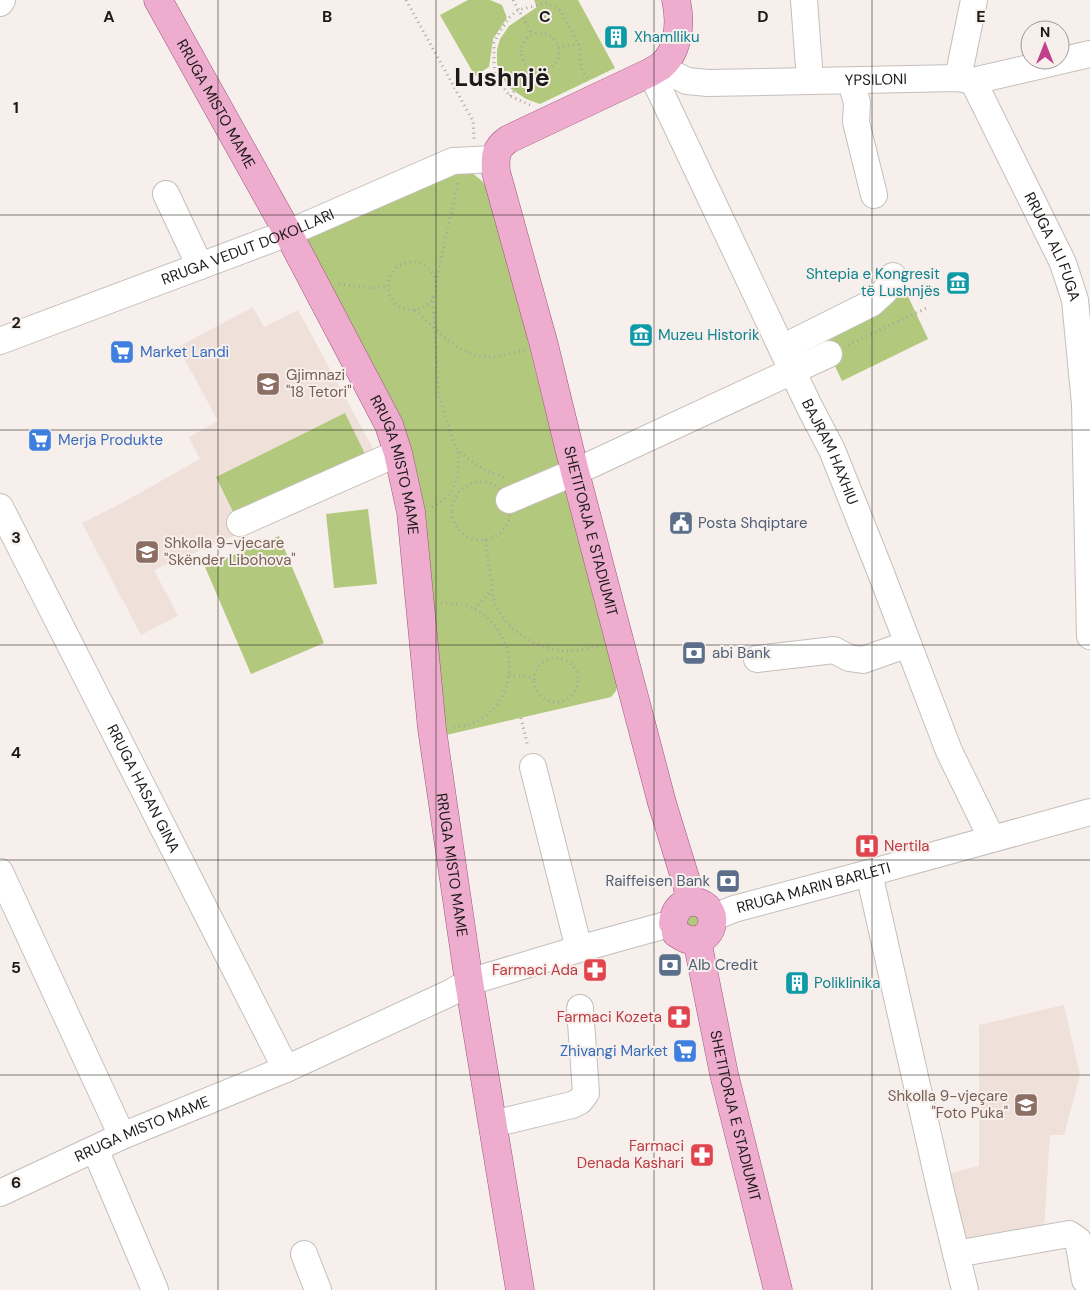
<svg xmlns="http://www.w3.org/2000/svg" width="1090" height="1290" font-family="'DM Sans',sans-serif">
<style>
.built{fill:#efe1d9}
.green{fill:#b2c87d}
.lines{fill:none;stroke-linecap:round;stroke-linejoin:round}
.minor-casing{stroke:#c5bfbb;stroke-width:28}
.major-casing{stroke:#9d5679;stroke-width:29}
.path{stroke:#a9a4a0;stroke-width:3;stroke-dasharray:1 4;stroke-linecap:butt}
.minor{stroke:#fff;stroke-width:26}
.major{stroke:#eeadce;stroke-width:28}
.grid{fill:none;stroke:#1c1a18;stroke-width:1;stroke-opacity:0.55}
.labels{text-anchor:middle;dominant-baseline:central;stroke-width:4;stroke-linejoin:round;paint-order:stroke}
.culture-label{font-size:15px;fill:#0d838f;stroke:#f6efeb;text-anchor:start}
.street-label{font-size:15px;fill:#1c1a18;stroke:#f6efeb}
.shop-label{font-size:15px;fill:#366cbe;stroke:#f6efeb;text-anchor:start}
.education-label{font-size:15px;fill:#785e54;stroke:#f6efeb;text-anchor:start}
.service-label{font-size:15px;fill:#4e5e75;stroke:#f6efeb;text-anchor:start}
.health-label{font-size:15px;fill:#be3a42;stroke:#f6efeb;text-anchor:end}
.town-label{font-size:25px;font-weight:bold;fill:#1c1a18;stroke:#f6efeb}
.grid-label{font-size:16px;text-anchor:middle;font-weight:bold;fill:#1c1a18;stroke:#f6efeb;stroke-width:4;stroke-linejoin:round;paint-order:stroke}
</style>
<rect width="100%" height="100%" fill="#f6efeb"/>
<path class="built" d="M253 307 264 327 298 310 377 456 239 534 154 570 178 616 141 635 82 523 120 504 200 459 189 437 218 421 178 347Z
M1064 1005 1080 1075 1064 1135H1050L1044 1230 965 1244 951 1173 979 1166V1025Z"/>
<path class="green" d="M468 0H490L502 5 507 18 493 39 489 67 475 76 440 15Z
M534 0H578L615 68 540 104 526 99 507 86 497 64V50L500 39 509 26 537 7Z
M442 169 470 171 483 182 493 200 562 478 617 686 616 691 611 697 446 735 421 528 303 234Z
M906 292 928 339 842 381 820 334Z
M345 413 366 456 237 520 216 477Z
M368 509 377 584 334 588 326 514Z
M279 536 324 643 251 674 205 567Z
M682 914 705 916 691 932Z"/>
<g class="lines">
<defs>
<g id="minor">
<path d="M804 0 810 81"/>
<path d="M0 3 2 0"/>
<path id="s1" d="M661 66 671 73 687 81 708 83 958 78 973 81 1090 54"/>
<path id="s2" d="M651 72 809 406 832 450 879 568 949 751 992 839"/>
<path d="M958 78 974 0"/>
<path d="M851 81 857 103 856 122 874 195"/>
<path id="s3" d="M973 81 1063 263 1075 300 1085 404 1090 636"/>
<path d="M166 194 200 266"/>
<path id="s4" d="M0 341 288 233 453 161 495 159"/>
<path d="M782 348 872 303 885 291 893 276"/>
<path d="M509 500 575 472 829 354"/>
<path id="s5" d="M0 507 286 1069"/>
<path d="M240 523 398 453"/>
<path d="M757 659 834 650 849 658 863 660 908 644"/>
<path d="M533 767 579 949"/>
<path d="M0 872 122 1136"/>
<path d="M869 873 941 1192 965 1290"/>
<path id="s6" d="M712 918 734 909 869 873 1090 812"/>
<path d="M493 1124 572 1105 580 1101 586 1093 580 1008"/>
<path d="M95 1149 155 1290"/>
<path id="s7" d="M0 1193 122 1136 286 1069 450 993 469 982 579 949 673 923"/>
<path d="M304 1254 318 1290"/>
<path d="M956 1254 1069 1234 1078 1240 1085 1280"/>
</g>
<g id="major">
<path id="s8" d="M158 0 288 233 389 425 398 453 411 512 432 729 469 982 520 1290"/>
<path id="s9" d="M676 0C681 22 679 51 661 66 658 68 654 70 651 72L509 139C495 148 495 157 496 172L544 345 575 472 662 803 686 881 691 902"/>
<path d="M673 923C674 915 676 908 684 904 689 901 695 901 700 903 721 911 713 943 691 940 685 940 681 936 676 933"/>
<path id="s10" d="M697 940 724 1074 778 1290"/>
</g>
</defs>
<use href="#minor" class="minor-casing"/>
<use href="#major" class="major-casing"/>
<path class="path" d="M406 0 473 121 474 140
M513 0 532 34
M521 52a19 19 0 1 1 38 0a19 19 0 1 1-38 0Z
M558 47 579 44
M510 96 532 69
M530 105 510 96 495 77 494 61V43L500 31 510 17 518 10 546 3 560 10 579 44 582 71 588 79
M388 286a24 24 0 1 1 48 0a24 24 0 1 1-48 0Z
M436 282 458 182
M339 284 370 288 388 286
M433 297 438 392 456 449 475 464 485 470 505 478
M415 310C435 328 457 354 486 357 498 358 512 352 525 350
M848 345 929 307
M452 511a29 29 0 1 1 58 0a29 29 0 1 1-58 0Z
M432 507C456 496 462 473 457 449
M485 540C487 553 489 565 491 578 492 585 492 592 493 598 503 629 536 650 568 651 578 651 589 648 599 646
M441 603C515 599 536 699 469 725 465 726 459 726 454 727
M475 609 492 590
M534 680a22 22 0 1 1 44 0a22 22 0 1 1-44 0Z
M509 675 534 678
M521 718 528 747"/>
<use href="#minor" class="minor"/>
<use href="#major" class="major"/>
</g>
<path class="grid" d="M218 0V1290M436 0V1290M654 0V1290M872 0V1290M0 215H1090M0 430H1090M0 645H1090M0 860H1090M0 1075H1090"/>
<defs>
<symbol id="building-square" viewBox="-11 -11 22 22"><rect x="-9" y="-9" width="18" height="18" rx="4" fill="#0f9aa8" stroke="#f6efeb"/><path d="M-4-6H4V6H1V3H-1V6H-4ZM-2.5-4.3h1.7v1.8h-1.7ZM.8-4.3h1.7v1.8H.8ZM-2.5-1h1.7V.8h-1.7ZM.8-1h1.7V.8H.8Z" fill="#fff"/></symbol>
<symbol id="museum-square" viewBox="-11 -11 22 22"><rect x="-9" y="-9" width="18" height="18" rx="4" fill="#0f9aa8" stroke="#f6efeb"/><path d="M0-6L6-3V-2H-6V-3ZM-5-1h2V3h-2ZM-1-1h2V3h-2ZM3-1h2V3H3ZM-6 4H6V6H-6Z" fill="#fff"/></symbol>
<symbol id="supermarket-square" viewBox="-11 -11 22 22"><rect x="-9" y="-9" width="18" height="18" rx="4" fill="#3f7fe0" stroke="#f6efeb"/><path d="M-6-5.5h2.5l.6 2H6L4.5 2H-2.5L-4.4-4H-6ZM-1.5 3.2a1.3 1.3 0 1 0 .1 0ZM3 3.2a1.3 1.3 0 1 0 .1 0Z" fill="#fff"/></symbol>
<symbol id="school-square" viewBox="-11 -11 22 22"><rect x="-9" y="-9" width="18" height="18" rx="4" fill="#8d6e63" stroke="#f6efeb"/><path d="M0-5L7-2L0 1L-7-2ZM-4 1L0 2.5L4 1V4Q0 6-4 4Z" fill="#fff"/></symbol>
<symbol id="civic-square" viewBox="-11 -11 22 22"><rect x="-9" y="-9" width="18" height="18" rx="4" fill="#5c6f8a" stroke="#f6efeb"/><path d="M-.6-6.5H3V-4.5H.6V-3L4-1V1h2V6H-6V1h2V-1L-.6-3ZM-1.2 2.5V6h2.4V2.5Z" fill="#fff"/></symbol>
<symbol id="bank-square" viewBox="-11 -11 22 22"><rect x="-9" y="-9" width="18" height="18" rx="4" fill="#5c6f8a" stroke="#f6efeb"/><path d="M-6-4H6V4H-6ZM0-2.3a2.3 2.3 0 1 0 0 4.6a2.3 2.3 0 1 0 0-4.6Z" fill="#fff"/></symbol>
<symbol id="hospital-square" viewBox="-11 -11 22 22"><rect x="-9" y="-9" width="18" height="18" rx="4" fill="#e0444e" stroke="#f6efeb"/><path d="M-5-5h3v3.5h4V-5h3V5h-3V1.5h-4V5h-3Z" fill="#fff"/></symbol>
<symbol id="pharmacy-square" viewBox="-11 -11 22 22"><rect x="-9" y="-9" width="18" height="18" rx="4" fill="#e0444e" stroke="#f6efeb"/><path d="M-2-6h4v4h4v4h-4v4h-4v-4h-4v-4h4Z" fill="#fff"/></symbol>
</defs>
<g fill-rule="evenodd">
<use href="#building-square" x="602" y="23" width="28" height="28"/>
<use href="#museum-square" x="944" y="269" width="28" height="28"/>
<use href="#museum-square" x="627" y="321" width="28" height="28"/>
<use href="#supermarket-square" x="108" y="338" width="28" height="28"/>
<use href="#school-square" x="254" y="370" width="28" height="28"/>
<use href="#supermarket-square" x="26" y="426" width="28" height="28"/>
<use href="#civic-square" x="667" y="509" width="28" height="28"/>
<use href="#school-square" x="133" y="538" width="28" height="28"/>
<use href="#bank-square" x="680" y="639" width="28" height="28"/>
<use href="#hospital-square" x="853" y="832" width="28" height="28"/>
<use href="#bank-square" x="714" y="867" width="28" height="28"/>
<use href="#bank-square" x="656" y="951" width="28" height="28"/>
<use href="#pharmacy-square" x="581" y="956" width="28" height="28"/>
<use href="#building-square" x="783" y="969" width="28" height="28"/>
<use href="#pharmacy-square" x="665" y="1003" width="28" height="28"/>
<use href="#supermarket-square" x="671" y="1037" width="28" height="28"/>
<use href="#school-square" x="1012" y="1091" width="28" height="28"/>
<use href="#pharmacy-square" x="688" y="1141" width="28" height="28"/>
</g>
<g class="labels">
<g class="culture-label">
<text x="634" y="37">Xhamlliku</text>
<text x="940" y="274" text-anchor="end">Shtepia e Kongresit<tspan x="940" dy="17">të Lushnjës</tspan></text>
<text x="658" y="335">Muzeu Historik</text>
<text x="814" y="983">Poliklinika</text>
</g>
<g class="street-label">
<text stroke="none"><textPath href="#s1" startOffset="219">YPSILONI</textPath></text>
<text stroke="none"><textPath href="#s8" startOffset="119">RRUGA MISTO MAME</textPath></text>
<text stroke="none"><textPath href="#s4" startOffset="265">RRUGA VEDUT DOKOLLARI</textPath></text>
<text stroke="none"><textPath href="#s3" startOffset="184">RRUGA ALI FUGA</textPath></text>
<text stroke="none"><textPath href="#s2" startOffset="420">BAJRAM HAXHIU</textPath></text>
<text stroke="none"><textPath href="#s8" startOffset="524">RRUGA MISTO MAME</textPath></text>
<text stroke="none"><textPath href="#s9" startOffset="649">SHETITORJA E STADIUMIT</textPath></text>
<text stroke="none"><textPath href="#s5" startOffset="316">RRUGA HASAN GINA</textPath></text>
<text stroke="none"><textPath href="#s8" startOffset="929">RRUGA MISTO MAME</textPath></text>
<text stroke="none"><textPath href="#s6" startOffset="106">RRUGA MARIN BARLETI</textPath></text>
<text stroke="none"><textPath href="#s10" startOffset="180">SHETITORJA E STADIUMIT</textPath></text>
<text stroke="none"><textPath href="#s7" startOffset="156">RRUGA MISTO MAME</textPath></text>
</g>
<g class="shop-label">
<text x="140" y="352">Market Landi</text>
<text x="58" y="440">Merja Produkte</text>
<text x="668" y="1051" text-anchor="end">Zhivangi Market</text>
</g>
<g class="education-label">
<text x="286" y="375">Gjimnazi<tspan x="286" dy="17">"18 Tetori"</tspan></text>
<text x="164" y="543">Shkolla 9-vjecare<tspan x="164" dy="17">"Skënder Libohova"</tspan></text>
<text x="1008" y="1096" text-anchor="end">Shkolla 9-vjeçare<tspan x="1008" dy="17">"Foto Puka"</tspan></text>
</g>
<g class="service-label">
<text x="698" y="523">Posta Shqiptare</text>
<text x="712" y="653">abi Bank</text>
<text x="710" y="881" text-anchor="end">Raiffeisen Bank</text>
<text x="688" y="965">Alb Credit</text>
</g>
<g class="health-label">
<text x="884" y="846" text-anchor="start">Nertila</text>
<text x="578" y="970">Farmaci Ada</text>
<text x="662" y="1017">Farmaci Kozeta</text>
<text x="684" y="1146">Farmaci<tspan x="684" dy="17">Denada Kashari</tspan></text>
</g>
<g class="town-label">
<text x="502" y="77">Lushnjë</text>
</g>
</g>
<g class="grid-label">
<text x="109" y="22">A</text>
<text x="327" y="22">B</text>
<text x="545" y="22">C</text>
<text x="763" y="22">D</text>
<text x="981" y="22">E</text>
<text x="16" y="113">1</text>
<text x="16" y="328">2</text>
<text x="16" y="543">3</text>
<text x="16" y="758">4</text>
<text x="16" y="973">5</text>
<text x="16" y="1188">6</text>
</g>
<g transform="translate(1045 45)"><circle r="24" fill="#f6efeb" stroke="#9f9a97"/>
<path d="M0-4L9 19L0 12L-9 19Z" fill="#c0408b"/>
<text y="-8" font-size="14" font-weight="bold" text-anchor="middle" fill="#1c1a18">N</text>
</g>
</svg>
